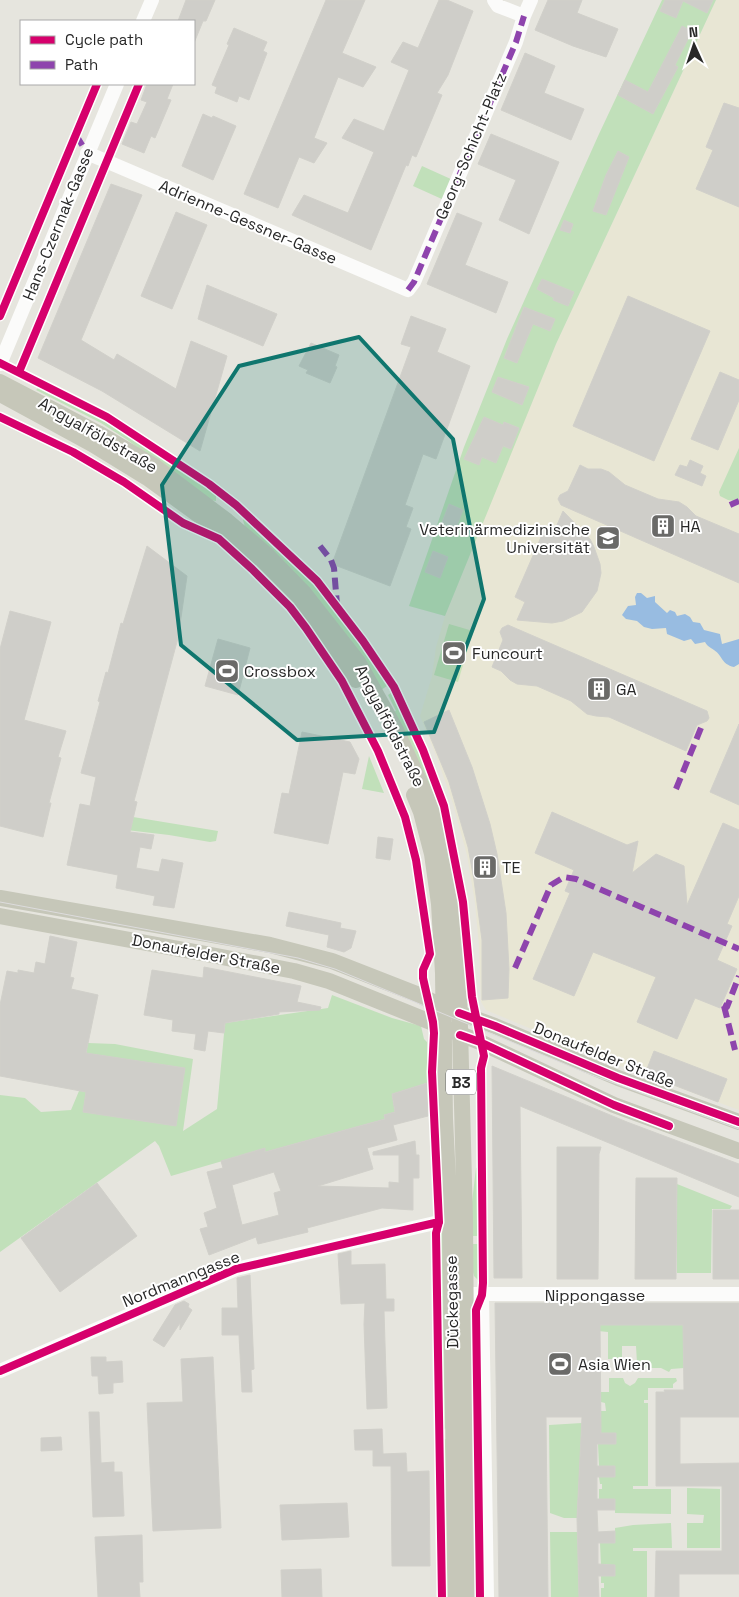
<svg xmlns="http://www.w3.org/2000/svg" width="739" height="1597" font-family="'Space Grotesk',sans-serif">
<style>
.education{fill:#e8e6d4}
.green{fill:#c1e0ba}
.pitch{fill:#c8e3b8}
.water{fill:#98bce1}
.building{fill:#cfcec9;stroke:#d1d0ca;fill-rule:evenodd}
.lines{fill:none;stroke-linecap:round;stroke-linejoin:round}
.minor{stroke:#fbfbfa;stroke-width:14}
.major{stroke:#c6c7b9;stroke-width:16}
.tram{stroke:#dddcdd;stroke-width:1}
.quiet{stroke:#8e44ad;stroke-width:6;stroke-dasharray:12 6;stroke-linecap:butt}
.cycleway-casing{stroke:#fff;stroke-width:11}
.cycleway{stroke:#d6006c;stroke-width:8}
.marked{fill:#0f766e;fill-opacity:0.2;stroke:#0f766e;stroke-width:4;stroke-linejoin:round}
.labels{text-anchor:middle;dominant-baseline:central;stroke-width:4;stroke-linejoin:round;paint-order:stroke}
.shield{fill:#fff;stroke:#686868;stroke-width:1}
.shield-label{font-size:15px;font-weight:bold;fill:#282828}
.street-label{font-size:16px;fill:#282828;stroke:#fff}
.poi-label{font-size:16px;fill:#282828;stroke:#fff;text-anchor:start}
</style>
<rect width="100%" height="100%" fill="#e6e5de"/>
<path class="education" d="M716 0H739V1110L618 1065 486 1010 481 1002 479 946 475 903 467 855 453 804 436 755 420 716 432 676 436 647 445 616 508 459 556 344Z"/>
<path class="green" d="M662 0H716L556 344 445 616 409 606 464 447 507 339 599 134Z
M422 166 453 180 444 200 413 186Z
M39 387 77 406 142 443 216 494V501L206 499 126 439 101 423 36 390Z
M739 448V502L728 500 720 496 719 492Z
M244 516C276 544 307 573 334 606 354 631 371 659 387 686L381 690 245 527 243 520Z
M391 693 416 743 438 805 393 712 396 711 388 695Z
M369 756 384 793 362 789Z
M121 815 218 831 216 841 210 842 169 835 118 829Z
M332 995 392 1018 421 1026 424 1039 427 1042V1083L392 1094 395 1112 384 1115 385 1119 265 1152 264 1149 171 1176 159 1146 155 1141 0 1252V1095L25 1098 41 1112 71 1110 79 1091 88 1043 115 1044 193 1059 183 1131 217 1109 225 1023 328 1008Z
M479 1167 480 1236H472V1202L476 1168Z
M677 1184 732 1206 730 1209H712L711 1273H677Z
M440 1231 445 1235 450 1426 443 1430Z
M472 1244H480L481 1283 474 1276 473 1272Z
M473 1309 475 1310 479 1597H471Z
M598 1325H685L684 1368 671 1369 669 1372 661 1368H631V1363H637L636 1346H622V1359H608V1332L598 1331Z
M609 1378H623L625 1383 630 1386 635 1383 638 1378H676L677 1381 673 1384V1388H648V1400H644V1403H648V1486H633V1489H671V1514L615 1513V1499H599V1489H602V1484H600L599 1477H615V1466H599L598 1444 616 1433H599L598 1417H601V1411H606L605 1403 601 1402V1392H609Z
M582 1423 577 1518H564L550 1513 549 1425Z
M445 1439 450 1443 453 1597H445L443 1440Z
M687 1488 720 1489V1548H687V1523H703L704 1515 687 1514Z
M671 1523 672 1548H633V1551H647V1597H601V1588H604V1583H601V1576L615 1575V1565H601L600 1543H615V1528L633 1525Z
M550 1532H578L579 1597H551Z"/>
<path class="pitch" d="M449 624 473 631 458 682 434 675Z"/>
<path class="water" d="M637 593H641L647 598 655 596V602L667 613 670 610 675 612 677 616 685 614 690 617 693 622 700 623 704 630 720 634 722 644 739 639V664L734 667C721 664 723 656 714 650 710 647 708 647 705 642L695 644 691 639 684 641 667 634 666 628 652 629 644 627 637 621 626 619 622 615 628 606 636 605 635 597Z"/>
<path class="building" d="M186 0H215L206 21H203L194 43V21H178Z
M326 0H365L342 53 376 67 363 87 338 77 314 138 327 143 314 163 299 157 278 208 244 194Z
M439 0H447L473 11 448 75 437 93 442 95 416 157 412 155 408 166 406 165 371 250 292 215 304 195 348 213 374 152 342 138 354 119 384 131 409 70 391 62 403 42 418 48Z
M548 0H582L577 13 618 29 606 57 573 46 535 30Z
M665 0H713L707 13 683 1 676 18 660 11Z
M682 26 692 31 675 65 678 67 653 114 618 95 625 80 648 92Z
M234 28 267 42 263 51 267 53 249 100 239 96 237 102 215 93 217 87 212 85 229 45 227 44Z
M525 53 555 66 544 93 584 109 571 140 501 110Z
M147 84H173L167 99 171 100 155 138 151 136 144 153 122 144 131 122 137 124 147 102 141 100Z
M724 103 739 108V207L696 189 713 150 706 147Z
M203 114 212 118 213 116 236 126 213 180 182 166Z
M491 134 559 162 529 234 499 220 516 180 478 164Z
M618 151 629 157 606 215 593 211 606 175Z
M111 184 142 195 81 340 114 360 117 354 176 389 191 341 227 356 200 451 102 391 38 358Z
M176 212 207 225 172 309 141 296Z
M457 213 482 223 465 265 508 282 496 313 427 284Z
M564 220 573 224 570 233 560 230Z
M542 279 574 292 568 306 553 300 554 298 537 289Z
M207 285 277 314 263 346 198 319Z
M628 296 710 331 654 461 573 426Z
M524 307 555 319 550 331 533 324 517 363 504 358Z
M411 316 446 329 437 352 470 366 436 459 423 454 405 505 413 508 406 527 411 529 390 586 332 564 411 347 401 344Z
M311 343 339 355 335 366 337 367 330 383 306 373 308 370 299 366Z
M720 372 739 380V400L718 450 691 439Z
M498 377 529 387 522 405 492 392Z
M484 417 503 425 504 422 519 428 511 449 503 446 496 463 482 457 479 465 464 459Z
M690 460 703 466 700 473 706 476 702 486 675 475 680 465 687 467Z
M580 465 588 469H601L609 472 625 485 658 499 679 502 687 507 696 516 739 534V583L561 505 558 499 560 495 568 491Z
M449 504 463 510 454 533 440 528Z
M563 511 590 539 594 547 600 564 601 573 597 591 582 612 563 621 552 623 517 620 525 602 515 597 545 528 554 532Z
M147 546 187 576 178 638 134 801 137 802 130 832 154 835 151 849 140 847 136 868 159 872 162 859 183 863 174 908 153 905 155 896 116 888 118 875 67 865 80 804 90 806 96 777 81 773 100 702 98 701 106 672 108 673 121 623 123 624Z
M433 551 448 557 440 578 425 572Z
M10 611 51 622 24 720 66 731 58 757 61 758 49 803H51L43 837 0 826V649Z
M508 625 707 711 709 718 707 721 697 725 686 751 609 717 596 716 587 714 571 701 537 686 517 684 510 680 501 671 492 667 503 640 500 632 502 628Z
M218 639 250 648 238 695 205 686Z
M449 710 472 767 490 824 497 854 506 913 509 969 508 998 482 1000V940L474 880 468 847 449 782 424 722Z
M739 724V805L710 792Z
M302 732 350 742 359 759 355 774 343 772 328 844 274 833 282 793 289 794Z
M552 812 627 845 638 841 632 873 656 854 684 866 687 905 723 823 739 830V896L727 924 732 926 717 960 737 969 720 1008 695 998 677 1039 637 1022 656 977 593 952 574 996 533 979 570 893 565 891 574 870 535 853Z
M378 837 393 839 390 860 376 858Z
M289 912 341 923 340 928 356 931 351 948 344 952 327 947 329 935 286 926Z
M50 936 77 942 70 977 74 978 71 989 98 995 86 1053 185 1068 176 1126 83 1112 86 1092 0 1076V1005L7 971 18 973V970L34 973 36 962 45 964Z
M204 967 301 986 297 1002 321 1007 320 1010 279 1012V1014L225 1023 224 1033 208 1031 205 1051 194 1049 196 1034 172 1031 173 1020 144 1015 152 970 203 978Z
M654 1051 727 1079 718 1102 645 1074Z
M492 1066 627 1122 739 1164V1197L520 1106 522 1278H494Z
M427 1083 428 1116 393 1125 397 1140 367 1148 373 1169 318 1186 389 1188V1182L399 1183V1155H373V1152L415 1141 416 1155H419V1178H413V1210L382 1208 307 1228 308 1232 258 1244 256 1237 209 1255 200 1229 208 1227 204 1213 217 1208 207 1172 223 1168 221 1161 265 1148V1152L385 1119 384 1115 395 1112 392 1094ZM274 1172 281 1191 274 1193 279 1215 242 1225 232 1185Z
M557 1147H601L599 1154 598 1279H557Z
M636 1178H677L676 1279H635Z
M97 1183 137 1236 60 1292 21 1238Z
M713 1210H739V1279H713Z
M351 1251V1265L385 1264 386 1299H394V1311H384L387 1408 367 1409 364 1324 365 1303 341 1304 338 1254Z
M250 1275 254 1369 251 1370 252 1392H242L239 1335H222V1308H238L237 1278Z
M184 1301 189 1304 188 1307 192 1310 180 1330V1323L164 1347 153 1340 175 1305Z
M495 1303H739V1417H680V1464L739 1463V1574H679V1597H655L656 1551H722V1486H656V1392H665L664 1390H684L683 1325H600L601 1433H616V1444H597V1466H615V1477H597V1499H615V1510H597L598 1532 615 1531V1543H598V1564L615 1565V1576H598L599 1597H579L577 1518 582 1417H546L548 1597H499Z
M91 1357H106V1362L122 1361 123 1382 113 1383V1393L99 1394 98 1376H92Z
M213 1357 221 1528 153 1531 147 1403 183 1402 181 1359Z
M89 1412H99L101 1463 114 1462V1472H122L124 1516 93 1517Z
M382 1429 383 1454 406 1453 407 1472 429 1471 430 1566H392L391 1466H373V1450H355L354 1430Z
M61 1437 62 1450 41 1451V1438Z
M347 1503 349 1537 282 1540 280 1505Z
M142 1535 143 1582H139L140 1597H98L95 1537Z
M321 1569 322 1597H282L281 1570Z"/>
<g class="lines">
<path class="minor" d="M494 0 498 6 524 16
M143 21 152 0
M87 153 408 290 414 282 516 42 524 16 531 0
M0 364 117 84
M472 1294H739
M482 1295 487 1597
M0 1371 236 1269 439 1222 460 1220"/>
<path class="major" d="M0 382 98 433 154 466 227 521 266 554 303 592 358 662 397 732 431 807 445 851 455 908 459 990 465 1220 468 1597
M0 394 92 444 149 479 218 529 258 563 294 601 356 680
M414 795 421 812 432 854 439 904 443 973 445 1119 450 1220 456 1597
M0 898 270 945 332 961 419 995 443 1007 495 1026 618 1078 739 1122
M0 916 201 953 294 971 329 981 480 1042 614 1105 739 1151"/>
<path class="tram" d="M0 902 298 958 335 969 584 1072 739 1129"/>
<path class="quiet" d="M76 135 87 153
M408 290 414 282 516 42 524 16
M730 505 739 501
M320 546 331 560 334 568 337 605
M676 789 703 723
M515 968 551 885 564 877 576 879 739 949
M723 1005 727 1007 739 976
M724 1006 735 1050"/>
<defs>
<path id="cycleway" d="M0 316 97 84
M0 363 107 417 209 484 236 505 317 581 363 641 394 687 423 750 444 806 463 902 472 997 484 1056 481 1068 483 1283 482 1295 476 1310 480 1597
M19 372 139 84
M0 417 73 452 124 482 183 523 219 539 252 569 290 607 306 628 342 681 378 751 405 817 416 860 430 954 423 970V978L433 1022 434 1033 432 1072 439 1222 436 1233 442 1597
M459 1013 495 1026 618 1078 739 1122
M460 1035 480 1042 614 1105 669 1126
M0 1371 236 1269 439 1222"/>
</defs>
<use href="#cycleway" class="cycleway-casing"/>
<use href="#cycleway" class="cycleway"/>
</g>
<path class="marked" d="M359 337 453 439 484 599 434 732 297 740 181 645 162 485 239 366Z"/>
<defs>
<symbol id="building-square" viewBox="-11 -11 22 22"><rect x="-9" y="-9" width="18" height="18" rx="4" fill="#6a6a68" stroke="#fff"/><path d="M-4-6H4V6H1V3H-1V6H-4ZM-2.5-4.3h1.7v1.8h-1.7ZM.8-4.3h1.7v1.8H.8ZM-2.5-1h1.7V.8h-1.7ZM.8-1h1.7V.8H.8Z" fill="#fff"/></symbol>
<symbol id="university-square" viewBox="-11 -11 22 22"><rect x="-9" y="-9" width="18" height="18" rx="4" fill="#6a6a68" stroke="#fff"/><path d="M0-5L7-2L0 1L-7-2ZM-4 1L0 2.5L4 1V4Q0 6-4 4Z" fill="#fff"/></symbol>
<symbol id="stadium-square" viewBox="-11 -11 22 22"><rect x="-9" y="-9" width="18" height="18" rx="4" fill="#6a6a68" stroke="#fff"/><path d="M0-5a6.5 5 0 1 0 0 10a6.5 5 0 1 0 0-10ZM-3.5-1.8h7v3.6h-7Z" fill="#fff"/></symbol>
</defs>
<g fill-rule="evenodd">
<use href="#building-square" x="649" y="512" width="28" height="28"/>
<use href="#university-square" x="594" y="524" width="28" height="28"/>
<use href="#stadium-square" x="440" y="639" width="28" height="28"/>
<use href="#stadium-square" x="213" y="657" width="28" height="28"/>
<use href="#building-square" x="585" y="675" width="28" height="28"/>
<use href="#building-square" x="471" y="853" width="28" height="28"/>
<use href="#stadium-square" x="546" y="1350" width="28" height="28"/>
</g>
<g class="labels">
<rect class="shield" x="446" y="1069.5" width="30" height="25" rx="4"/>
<g class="shield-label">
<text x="461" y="1082">B3</text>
</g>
<g class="street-label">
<text transform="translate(471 146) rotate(-67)">Georg-Schicht-Platz</text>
<text transform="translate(248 222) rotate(23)">Adrienne-Gessner-Gasse</text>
<text transform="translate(58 224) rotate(-68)">Hans-Czermak-Gasse</text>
<text transform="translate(98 435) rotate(30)">Angyalföldstraße</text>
<text transform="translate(390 726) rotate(63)">Angyalföldstraße</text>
<text transform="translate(206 954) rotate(11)">Donaufelder Straße</text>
<text transform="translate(604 1055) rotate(22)">Donaufelder Straße</text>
<text transform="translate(181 1279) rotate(-22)">Nordmanngasse</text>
<text x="595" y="1295">Nippongasse</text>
<text transform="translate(452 1302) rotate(-91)">Dückegasse</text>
</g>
<g class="poi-label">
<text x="680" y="526">HA</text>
<text x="590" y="529" text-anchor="end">Veterinärmedizinische<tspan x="590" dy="18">Universität</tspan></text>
<text x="472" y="653">Funcourt</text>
<text x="244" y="671">Crossbox</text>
<text x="616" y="689">GA</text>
<text x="502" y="867">TE</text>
<text x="578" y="1364">Asia Wien</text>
</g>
</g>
<rect x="20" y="20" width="175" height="65" fill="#ffffff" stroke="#a9a9a9"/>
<rect x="30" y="36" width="25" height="8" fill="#d6006c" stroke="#a9a9a9"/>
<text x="65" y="45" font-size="15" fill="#282828">Cycle path</text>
<rect x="30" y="61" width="25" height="8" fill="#8e44ad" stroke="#a9a9a9"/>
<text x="65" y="70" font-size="15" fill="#282828">Path</text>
<g transform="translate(694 45) rotate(357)" stroke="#ffffff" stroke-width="4" paint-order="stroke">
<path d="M0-4L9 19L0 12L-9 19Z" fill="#282828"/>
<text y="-8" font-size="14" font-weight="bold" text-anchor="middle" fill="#282828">N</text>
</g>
</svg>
